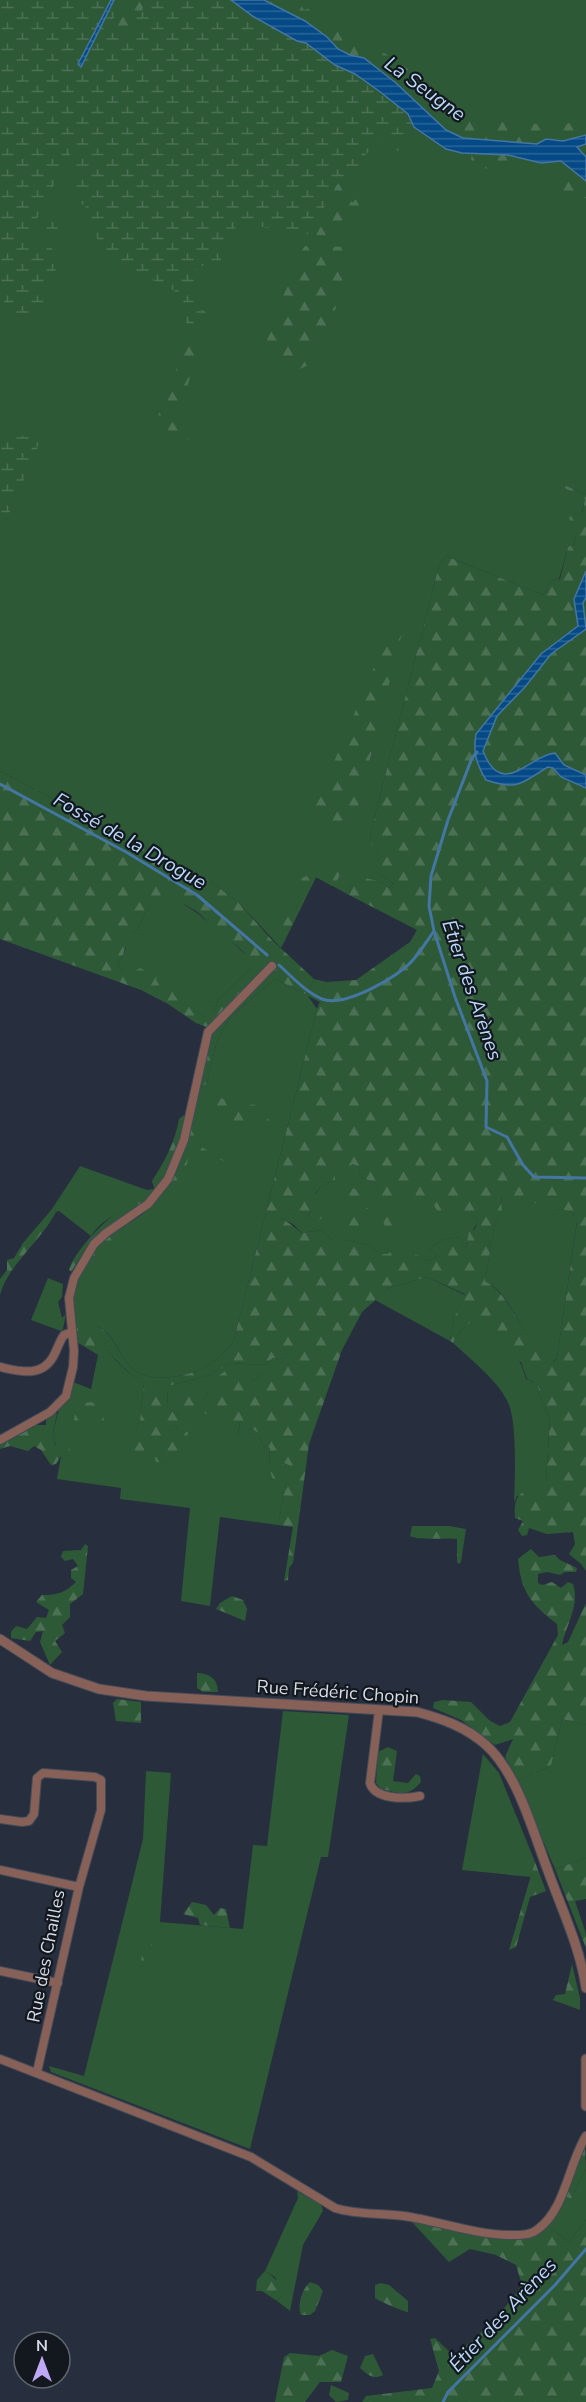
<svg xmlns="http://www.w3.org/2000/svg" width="586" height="2402" font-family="'Nunito Sans',sans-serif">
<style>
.grass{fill:#2d5937}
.forest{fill:url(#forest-firs);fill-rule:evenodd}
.wetland{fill:url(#wetland-marsh)}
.water{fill:url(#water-rules);stroke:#4476a3;stroke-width:1.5}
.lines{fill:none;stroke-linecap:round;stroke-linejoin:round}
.stream{stroke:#4476a3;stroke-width:3}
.minor-casing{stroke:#434b59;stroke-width:10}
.tertiary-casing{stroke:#434b59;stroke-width:11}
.minor{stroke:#876057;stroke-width:8}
.tertiary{stroke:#876057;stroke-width:9}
.labels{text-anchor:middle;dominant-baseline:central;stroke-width:4.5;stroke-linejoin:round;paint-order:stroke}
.street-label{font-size:18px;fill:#d6dce6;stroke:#13171e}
.water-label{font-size:20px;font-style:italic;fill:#bad9fc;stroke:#13171e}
</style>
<defs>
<pattern id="forest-firs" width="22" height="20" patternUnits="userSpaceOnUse" patternTransform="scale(1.5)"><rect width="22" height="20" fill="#2d5937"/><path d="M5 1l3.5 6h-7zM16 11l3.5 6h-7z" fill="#4b7054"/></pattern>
<pattern id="wetland-marsh" width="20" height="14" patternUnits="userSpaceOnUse" patternTransform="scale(1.5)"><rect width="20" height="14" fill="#2d5937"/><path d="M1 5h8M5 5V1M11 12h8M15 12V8" fill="none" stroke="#4b7054"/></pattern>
<pattern id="water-rules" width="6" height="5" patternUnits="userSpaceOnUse" patternTransform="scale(1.5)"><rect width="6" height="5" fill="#054a86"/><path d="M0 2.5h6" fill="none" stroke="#296497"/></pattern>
</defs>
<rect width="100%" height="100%" fill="#272f3e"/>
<path class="grass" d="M0 0H586V494L564 485 585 499 574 544 568 547 559 579 551 581 543 595 446 556 439 565 370 835 371 844 378 852V873L393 883 390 888 378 881 351 885 349 895 316 877 281 948 238 902 210 881 0 771Z
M161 894 180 902 200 915 220 935 227 937 250 959 251 968 218 1000 214 1012 204 1017 160 986C152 975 135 973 123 971L117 963 123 956 131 934 139 927 145 912Z
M276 979 307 995 314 979 327 982 320 1002 308 996 317 1009 233 1343C225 1351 215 1362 205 1367 186 1377 151 1384 133 1369 118 1356 115 1331 94 1325 100 1333 103 1342 108 1350 116 1363 131 1375 144 1383L140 1420 136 1431 155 1441 156 1462 183 1465 178 1430 175 1424 179 1417 167 1406 168 1386 210 1375 231 1363 264 1365 273 1358 284 1360 253 1381 244 1369 210 1391 203 1399 184 1396 240 1423 238 1435 247 1438 250 1428 259 1433 263 1446 270 1448 269 1465 284 1463 296 1468 287 1480 278 1525 220 1517 210 1606 181 1601 190 1508 120 1499 121 1488 57 1479 61 1456 52 1436 59 1409 70 1396 73 1382 91 1389 98 1355 77 1342C75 1328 71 1310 73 1296 75 1278 95 1245 110 1235 127 1223 145 1216 158 1200 183 1168 191 1128 199 1089L207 1083C211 1066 214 1048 221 1032 230 1014 260 991 276 979Z
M352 1164 357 1166 361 1177 377 1184 378 1190 386 1196 416 1191 433 1204 458 1207 478 1219C475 1230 467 1236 466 1247L461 1245V1238C449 1237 438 1240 430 1249L438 1256 427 1261 402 1247 387 1254 378 1253 369 1245 346 1240 333 1241 321 1230 302 1233 294 1225 280 1217 289 1209 305 1219 312 1211 320 1219 325 1202 315 1195 320 1187 335 1180V1170Z
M80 1166 147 1190 159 1188C141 1207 108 1210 91 1236L59 1211 56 1212 55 1209H52Z
M501 1194 573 1212 577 1221 557 1358 553 1361C521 1345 517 1297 485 1281L495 1222 502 1210Z
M427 1277 465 1295 454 1318 450 1341 375 1300 389 1288Z
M48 1278 63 1284 62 1297 58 1302 62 1318 66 1314 63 1329 61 1331 31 1320Z
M471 1321C481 1336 497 1338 510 1349 519 1357 523 1368 526 1379L537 1383 542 1402 550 1417 546 1483 517 1496 514 1502C515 1480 517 1425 509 1405 501 1383 470 1359 453 1343L460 1331Z
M283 1711 349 1715 328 1857H321L250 2149 51 2072 49 2066 84 2076 143 1839 146 1771 171 1773 160 1922 243 1929 253 1845 267 1846Z
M562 1719 586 1725V1858L555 1869 517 1780 551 1766Z
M483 1754 499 1773 535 1862 531 1877 462 1870Z
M586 2169V2220L569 2242 547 2226 565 2196 571 2199Z
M297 2191 321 2204 323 2211 303 2245 290 2311 277 2301 282 2296 275 2277 265 2271 298 2198Z"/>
<path class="forest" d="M114 0H152L144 4 137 30 129 37 113 25 111 19 119 14Z
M264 0H298L304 10 308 9 313 4 316 7 312 21 317 27 315 28Z
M334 24 345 28C379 52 425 72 446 109L455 102 475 116 537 124 542 131 543 141 537 144 484 139 472 140 463 138 446 130 396 83 364 58 350 55 338 49 321 32 323 28Z
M573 122 581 127 586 126V135L563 141 552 140 562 125Z
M472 153 508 155 535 161 532 167 503 163 491 169 474 167 471 159Z
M573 171 586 181V198C572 200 565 218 555 227L554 226 565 198 563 193 566 176Z
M344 178C351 188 348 193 352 203L361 194 366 192 373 196 369 203 350 209 342 218 347 233 343 236 311 235 309 234 314 219 323 211 324 198 332 195 337 183Z
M305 246 349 247 353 251 347 267 351 277 350 288 333 299 336 308 327 324V334L314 351 310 364 300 369C284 363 271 360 266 343L298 256Z
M200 321 203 322V330L177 424 178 430 190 440 155 424 193 326Z
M564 485 586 494V1571L581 1564 569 1554 575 1544 573 1532 547 1534 529 1528 527 1535 522 1536 518 1530 523 1521 515 1518C513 1490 523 1493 546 1482L550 1417 542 1402 537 1383 527 1379 521 1362 512 1357 510 1349 478 1331 471 1322 460 1331 453 1343 450 1341 454 1318 465 1294 427 1277 389 1288 362 1312 342 1350 309 1444 293 1563 289 1568 288 1580 284 1581 293 1527 278 1525 287 1479 295 1468 284 1463 281 1480 272 1478 269 1465 270 1448 263 1446 259 1433 250 1428 247 1439 238 1435 240 1423 188 1409 181 1403 184 1396 196 1393 203 1399 210 1391 211 1381 234 1365 244 1368 253 1381 283 1360 273 1358 264 1365 231 1363 210 1375 168 1386 167 1406 179 1417 187 1420 184 1424H175L178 1430 188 1432 183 1466 156 1462 152 1451 155 1441 145 1438 149 1449 138 1453 135 1459 130 1456 133 1448 129 1439 136 1431 140 1420 144 1383C131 1375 120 1365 110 1353 102 1342 105 1340 92 1330L94 1325C114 1331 118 1356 133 1369 151 1384 186 1377 205 1367 215 1362 225 1351 233 1343L317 1009 327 982 356 980 410 942 417 930 349 895 351 885 356 876 378 881 390 888 393 883 378 873V852L371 844 370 835 439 565 446 556 543 595 551 581 560 579 568 547 574 544 576 536 572 532 569 517 582 513 585 499 563 487ZM352 1164 357 1166 361 1177 377 1184 378 1190 371 1196 374 1204H380L386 1196 402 1200 416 1192 415 1199 422 1209 433 1204 438 1212 450 1218 458 1208 478 1219 475 1229 469 1232 466 1247 461 1245V1238C449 1237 438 1240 430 1249L438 1256 427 1261 402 1246 387 1254 378 1253 369 1245 346 1240 333 1241 321 1230 302 1233 281 1217 289 1209 299 1220 305 1219 312 1211 320 1220 328 1209 325 1202 315 1194 320 1187 335 1180V1170L349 1169ZM501 1195 573 1212 577 1222 557 1358 554 1361C523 1347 516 1298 485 1281L495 1222 502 1211Z
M397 619H402L404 625 353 826 349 829 316 813 315 807 393 622Z
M0 771 210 881 238 902 271 939 314 979 307 995 276 979C260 991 230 1014 221 1032 214 1048 211 1066 207 1083L199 1089 212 1034 209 1028 196 1023 168 1004 141 990 0 939ZM161 895C174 900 188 905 200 914 207 920 212 931 220 935 233 942 249 952 251 968L218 1000 214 1012 208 1010 204 1017 174 995 170 986H160L156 980 157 976 140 968 134 972 127 970 123 971 117 963 123 956 125 948 136 944 131 934 139 927 145 912Z
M333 865 338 866 342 870 336 883 332 886 316 877 283 944H279L280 928 302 878 316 872 326 874Z
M201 1094 234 1101 242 1100 245 1104 256 1105 275 1127 271 1131 256 1125 236 1127 235 1121 202 1110 198 1115 194 1112 198 1095Z
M184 1115 187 1120 172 1165 159 1188H154L152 1181C165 1161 175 1142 179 1119Z
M192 1124 195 1125 194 1134 198 1140V1145L225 1161 196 1152H189L187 1164 177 1180V1195L167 1199 157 1210 156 1216 139 1231 122 1233 106 1247 94 1265 88 1270 85 1267C102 1235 113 1237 138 1218 167 1196 185 1158 192 1124Z
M350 1186 365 1195 362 1198 368 1209H361L348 1199 346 1193Z
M138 1194H150L149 1198 99 1236 83 1253 71 1272 69 1270C73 1254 100 1225 114 1215 124 1208 133 1206 138 1194Z
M389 1208 395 1209 402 1216 400 1232 396 1234 386 1228 381 1218Z
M52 1209H55L56 1212C42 1240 7 1266 0 1295V1279L7 1270V1260L14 1258 23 1243Z
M356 1217 364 1218 368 1224 365 1234 357 1236 347 1228V1218Z
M78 1325C89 1330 93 1339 98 1349L96 1353 77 1342 75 1329Z
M91 1402 100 1406 104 1420C91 1427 86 1427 74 1420L75 1414 85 1403Z
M54 1411 57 1414 52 1436 56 1446 67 1442 70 1450 61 1456 56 1464 51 1465 41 1450 34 1446 28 1451 10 1446 0 1449V1445L37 1425H46V1419Z
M412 1526H449L466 1529 461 1562 459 1564 457 1562V1539C443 1537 420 1541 410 1536Z
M85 1544 88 1546 83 1594 70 1604V1617L62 1625 65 1633 55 1641 62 1652 50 1665 40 1642 43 1631 36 1632 30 1641 11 1638V1632L16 1626 27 1629 37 1617 46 1618 49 1610 36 1602 42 1595C58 1595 64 1593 76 1582L71 1578V1570L78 1566 73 1559 65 1561 61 1557 63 1551 81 1550Z
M531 1549 539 1557 555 1555 560 1560 577 1568 576 1572H565L560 1575 547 1572 538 1574V1583L542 1585 552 1582 561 1588 568 1582 573 1584C580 1606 566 1624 562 1645L568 1642 586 1603V1725L562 1719 551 1766 517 1780 505 1757 513 1739 495 1745 461 1720 433 1708 434 1702 443 1700 471 1702 490 1721 500 1726 510 1722 558 1635 557 1624C531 1604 521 1592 518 1559Z
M232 1596 243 1600 247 1609 245 1621 216 1609 220 1603Z
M197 1673C209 1673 218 1679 218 1692H203L197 1688Z
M117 1699 141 1702V1723L116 1721 113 1703Z
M388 1747 397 1751 393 1781 408 1783 416 1774 420 1776 421 1782C407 1798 400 1793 381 1789L376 1783 378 1752Z
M586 1858V1899L575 1901 586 1934V1948L555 1869Z
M535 1862 546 1891 530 1897 516 1947 509 1950Z
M192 1902 206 1905 214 1915 220 1908 226 1909 230 1928 200 1925 198 1918 183 1914Z
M145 1922 155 1923C156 1931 149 1959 145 1965L141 1963Z
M572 1964 580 1998V2010L553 2000 556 1995 565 1994Z
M585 2146 586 2169 571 2199 565 2196Z
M586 2220V2402H362L366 2396 432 2388 439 2371 430 2339 435 2338 454 2356C480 2334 503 2313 522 2285L516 2265 496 2255 470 2249 449 2262 412 2222 500 2237 531 2238 547 2226 569 2242Z
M265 2271C275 2277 281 2284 282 2296L277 2301 262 2291H256L257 2280Z
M310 2282 318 2285 323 2291 315 2311 310 2315H301C297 2305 302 2289 310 2282Z
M381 2283 389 2285 408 2301V2312C404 2312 379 2301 375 2298V2285Z
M332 2350 348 2356 341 2382H320L305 2402H275L284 2357 290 2353 319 2356Z
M373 2354 383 2375C373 2380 368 2375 360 2368L365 2356Z
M331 2385 349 2393 348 2400 336 2402 329 2395Z"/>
<path class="wetland" d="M0 0H111L79 64 81 67 114 1 117 4 119 15 112 19 113 25 129 37 137 30 138 21 134 16 143 12 144 4 152 0H231L254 17 297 41 306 43 335 65 355 74 379 91 408 114 418 129 415 136 409 138 402 152 391 149 386 135C380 138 374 148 366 154L365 162 347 182 344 178C335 184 334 193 324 198L326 205 314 219 309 234H295L245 223 235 228 219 264 209 268 198 264 195 284 190 291 195 299 190 309 193 313 201 309 206 312 203 322 200 321 193 326 191 331C184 320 180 312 184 299L173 290 102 255 88 209 77 200C76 188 72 175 74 163 75 155 79 151 76 143L26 240 36 243 44 241 47 222 50 219 56 224 59 231 49 244C62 263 57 274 43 291 47 306 36 323 19 323L10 314 0 293Z
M0 432 41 439 0 535Z"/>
<path class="water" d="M111 0H114L81 67 78 64Z
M231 0H264L305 21 327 37 338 49 350 55 364 58 396 83 446 130 463 138 537 144 546 139 563 141 586 135V144L577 147 586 157V181L561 161 541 163 508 155 462 153 446 149 414 127 408 114 379 91 355 74 335 65 306 43 297 41 254 17Z
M586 571V597L583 603 586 629 551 654 525 687 497 716 483 751C502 801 531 754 555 753L564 765 586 775V788L561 777 553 768 548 767C521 783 519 791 486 780 476 763 473 753 476 734L541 654 578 626 574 599Z"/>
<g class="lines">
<path class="stream" d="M477 752 472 758 448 820 431 876 429 906 434 931 455 997 487 1081 486 1127 507 1137 523 1165 534 1177 586 1178
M0 784 126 852 197 895 267 955
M279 965C292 977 307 993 322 999 344 1008 398 977 412 961 420 952 427 941 434 931
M443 2402 448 2392 555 2285 586 2249"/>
<defs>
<path id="minor" d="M0 1367C19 1371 41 1378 53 1357 57 1350 59 1342 64 1335L72 1332
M0 1440 50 1412 66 1396 73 1367 74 1351 69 1298 74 1278 94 1244 106 1233 148 1204 168 1179 184 1140 208 1032 272 966
M379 1710 370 1783C375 1800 406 1799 420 1796
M0 1819 22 1822 29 1821 34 1814 37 1778 43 1773 95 1777 101 1780V1810L79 1887
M0 1870 79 1887 37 2072
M0 1971 58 1983
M0 2059 251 2157 335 2208C357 2215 381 2213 404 2216 438 2221 473 2234 508 2235 518 2235 530 2236 538 2229 565 2210 569 2163 586 2136"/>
<path id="tertiary" d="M0 1639 52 1673 99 1689 146 1696 417 1712C443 1719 466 1727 486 1745 518 1774 533 1832 548 1871 562 1910 580 1947 586 1988
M586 2059V2106"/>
</defs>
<use href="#minor" class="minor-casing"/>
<use href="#tertiary" class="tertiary-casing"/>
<use href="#minor" class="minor"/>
<use href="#tertiary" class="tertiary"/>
</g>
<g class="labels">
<g class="street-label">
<text transform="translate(338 1692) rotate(4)">Rue Frédéric Chopin</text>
<text transform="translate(46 1956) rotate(-79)">Rue des Chailles</text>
</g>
<g class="water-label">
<text transform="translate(425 89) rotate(36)">La Seugne</text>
<text transform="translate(130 841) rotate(30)">Fossé de la Drogue</text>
<text transform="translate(472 990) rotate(71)">Étier des Arènes</text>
<text transform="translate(503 2315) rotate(-47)">Étier des Arènes</text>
</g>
</g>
<g transform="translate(42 2360)"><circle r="28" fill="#13171e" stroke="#61666e" stroke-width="1.5"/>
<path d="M0-4.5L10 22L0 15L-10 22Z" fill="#bfa9f4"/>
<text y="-9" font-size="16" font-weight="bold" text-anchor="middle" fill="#d6dce6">N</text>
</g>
</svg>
